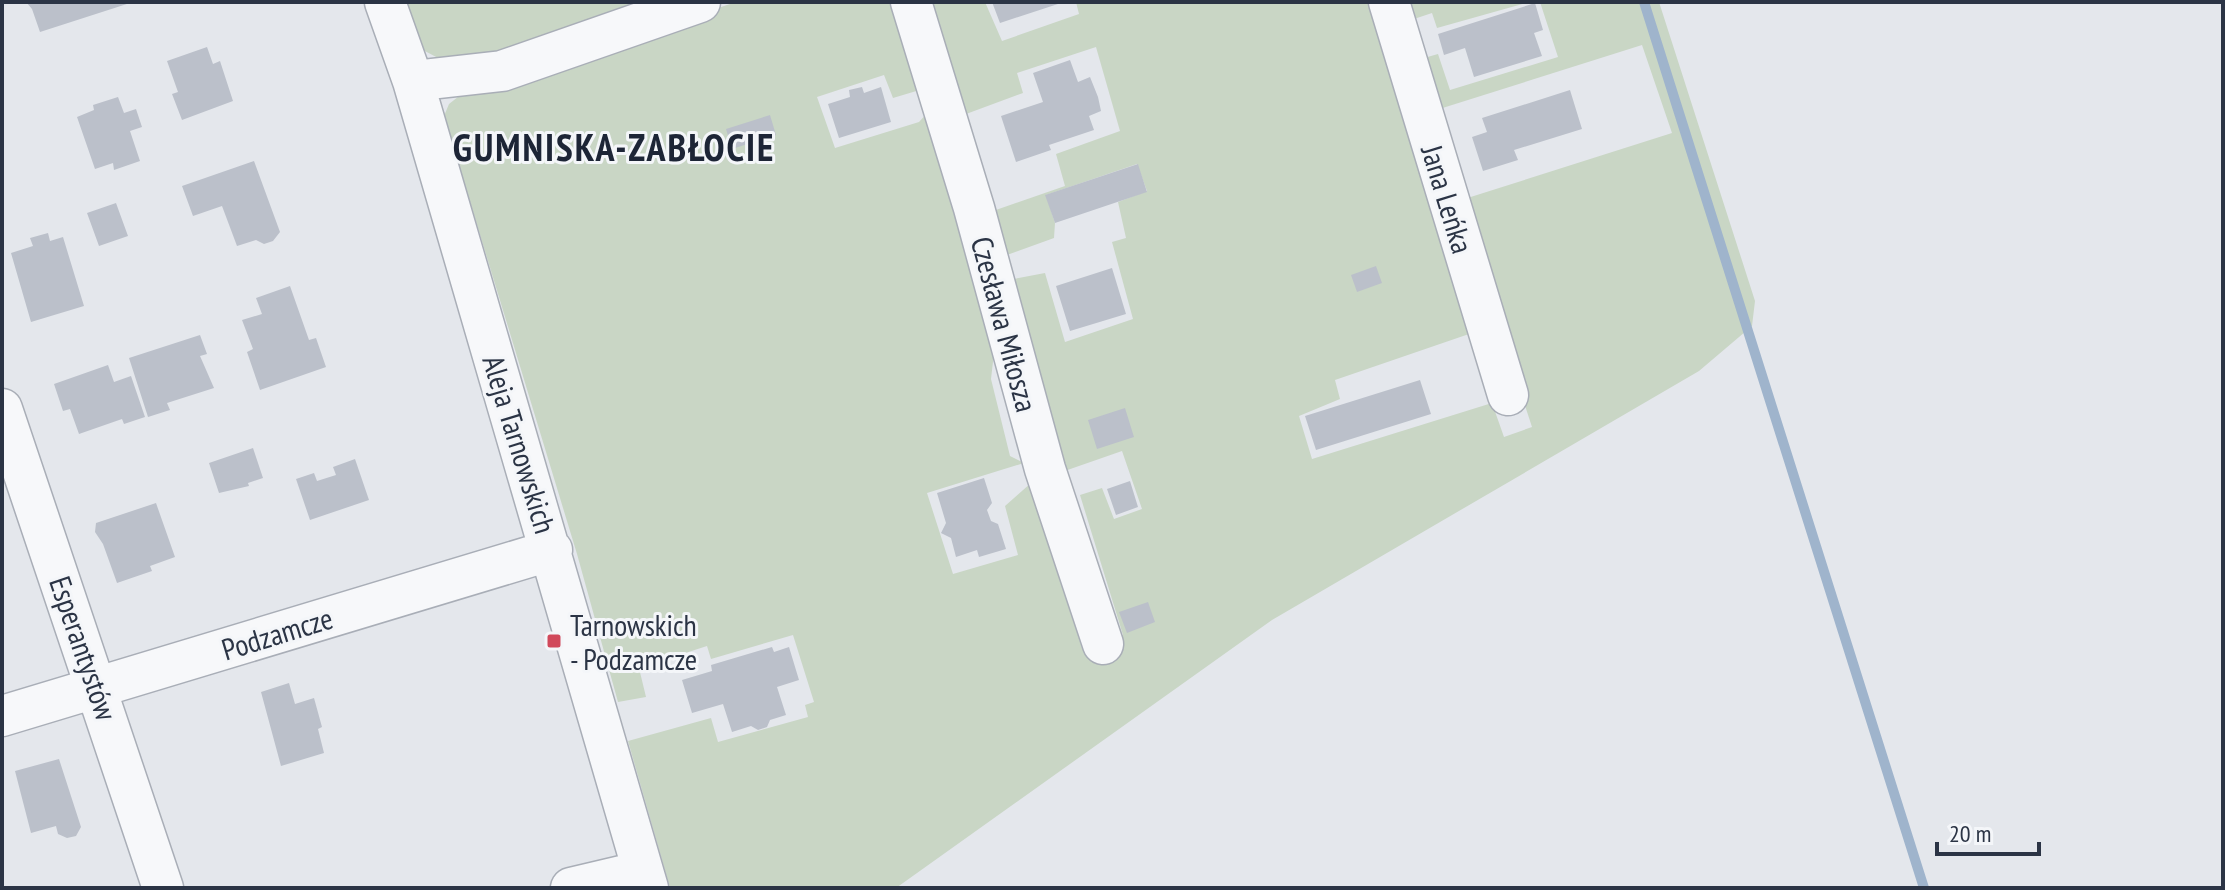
<svg xmlns="http://www.w3.org/2000/svg" width="2225" height="890" font-family="'PT Sans Narrow',sans-serif">
<style>
.green{fill:#c9d6c5}
.lines{fill:none;stroke-linecap:round;stroke-linejoin:round}
.stream{stroke:#9fb4cc;stroke-width:10}
.building{fill:#bbc0ca}
.minor-casing{stroke:#a9aeb7;stroke-width:43}
.minor{stroke:#f7f8fa;stroke-width:40}
.poi-dot{fill:#d1495b;stroke:#f4f6f9;stroke-width:3}
.labels{text-anchor:middle;dominant-baseline:central;stroke-width:6;stroke-linejoin:round;paint-order:stroke}
.street-label{font-size:30px;fill:#2b3445;stroke:#f4f6f9}
.poi-label{font-size:30px;fill:#2b3445;stroke:#f4f6f9;text-anchor:start}
.district-label{font-size:38px;font-weight:bold;letter-spacing:2px;fill:#1d2536;stroke:#f4f6f9}
</style>
<rect width="100%" height="100%" fill="#e4e7ec"/>
<path class="green" d="M407 2H674L455 67 423 50Z
M736 2H899L923 89 893 98 884 75 817 97 835 148 919 122 930 110 994 353 991 379 1010 456 1024 463 927 493 953 574 1018 555 1005 506 1031 483 1082 648 1123 635 1080 495 1102 488 1114 519 1142 509 1122 451 1056 474 1014 279 1045 273 1065 342 1133 319 1112 242 1126 238 1118 202 1147 191 1137 164 1046 195 1055 223 1054 238 1007 255 993 211 1065 186 1056 154 1120 131 1096 47 1017 73 1023 93 958 117 921 2H985L1002 41 1079 14 1076 2H1374L1469 334 1335 380 1340 399 1299 416 1312 459 1492 403 1504 437 1532 427 1458 201 1672 133 1642 45 1433 111 1417 60 1438 54 1450 90 1558 57 1540 2H1659L1755 301 1752 326 1699 371 1272 620 896 888H670L628 741 711 718 718 742 808 717 805 705 814 702 793 635 711 659 707 646 639 668 646 697 618 702 577 554 444 116 449 104 463 93Z
M1398 2H1530L1437 28 1432 13 1405 22Z"/>
<g class="lines">
<path class="stream" d="M1644 2 1924 888"/>
</g>
<path class="building" d="M26 2H130V3L40 32 32 9Z
M992 2H1061V3L1000 23Z
M1535 3 1543 30 1534 33 1542 56 1474 77 1465 48 1444 55 1438 34Z
M207 47 213 64 220 61 233 101 182 120 172 94 178 92 167 61Z
M1070 60 1078 82 1090 77 1098 97 1101 111 1089 116 1094 130 1049 145 1051 150 1016 162 1001 116 1043 102 1033 73Z
M862 87 864 93 881 87 891 122 839 138 828 104 850 97 849 90Z
M1570 90 1582 129 1514 150 1518 160 1483 171 1472 137 1487 132 1482 118Z
M118 97 124 113 136 109 142 127 130 131 140 161 114 170 113 163 95 169 77 117 94 110 93 105Z
M770 115 776 135 732 149 726 129Z
M254 161 280 232 273 241 264 244 256 240 237 246 222 206 193 216 182 186Z
M1138 164 1147 192 1055 223 1045 195Z
M116 203 128 236 99 246 87 213Z
M48 233 50 241 63 237 84 306 31 322 11 253 33 246 30 238Z
M1376 266 1382 283 1357 292 1351 275Z
M1112 268 1126 314 1070 331 1056 286Z
M290 286 309 340 316 338 326 367 260 390 247 352 253 349 242 320 262 314 256 298Z
M200 335 207 354 200 356 214 388 167 403 170 410 148 417 129 358Z
M108 365 114 382 131 376 145 417 124 424 122 419 79 434 70 409 63 411 54 384Z
M1420 380 1431 414 1316 450 1305 416Z
M1125 408 1134 437 1097 449 1088 420Z
M253 448 263 478 248 483 249 486 219 493 209 463Z
M355 459 369 500 310 520 296 479 314 473 317 481 336 475 333 467Z
M984 478 992 503 987 510 991 521 998 524 1006 549 979 557 977 550 956 557 951 538 941 533 946 523 937 493Z
M1130 481 1138 507 1116 515 1107 489Z
M156 503 175 557 150 566 152 571 117 583 103 544 95 532 96 523Z
M1148 602 1155 622 1127 633 1119 612Z
M772 647 774 652 789 647 799 680 777 687 786 715 770 720 767 727 758 730 751 726 732 732 723 704 692 713 682 680 712 671 711 665Z
M289 683 295 704 314 698 322 727 318 729 324 753 281 766 261 692Z
M59 759 81 827 76 836 67 838 58 834 56 826 31 833 15 771Z"/>
<g class="lines">
<defs>
<path id="minor" d="M385 2 413 81 648 888
M911 2 974 208 1045 469 1103 644
M1389 2 1508 395
M413 81 502 71 700 2
M2 409 163 888
M2 716 552 550
M571 888 643 871"/>
</defs>
<use href="#minor" class="minor-casing"/>
<use href="#minor" class="minor"/>
</g>
<rect class="poi-dot" x="546" y="633" width="16" height="16" rx="4"/>
<g class="labels">
<g class="street-label">
<text transform="translate(1448 199) rotate(73)">Jana Leńka</text>
<text transform="translate(1005 324) rotate(75)">Czesława Miłosza</text>
<text transform="translate(520 444) rotate(73)">Aleja Tarnowskich</text>
<text transform="translate(277 633) rotate(-17)">Podzamcze</text>
<text transform="translate(84 648) rotate(71)">Esperantystów</text>
</g>
<g class="poi-label">
<text x="570" y="624">Tarnowskich<tspan x="570" dy="34">- Podzamcze</tspan></text>
</g>
<g class="district-label">
<text x="614" y="146">GUMNISKA-ZABŁOCIE</text>
</g>
</g>
<rect width="2225" height="890" fill="none" stroke="#2b3445" stroke-width="8"/>
<path d="M1937 842v12h102v-12" fill="none" stroke="#2b3445" stroke-width="4"/>
<text x="1949" y="842" font-size="24" fill="#2b3445" stroke="#f4f6f9" stroke-width="6" paint-order="stroke">20 m</text>
</svg>
